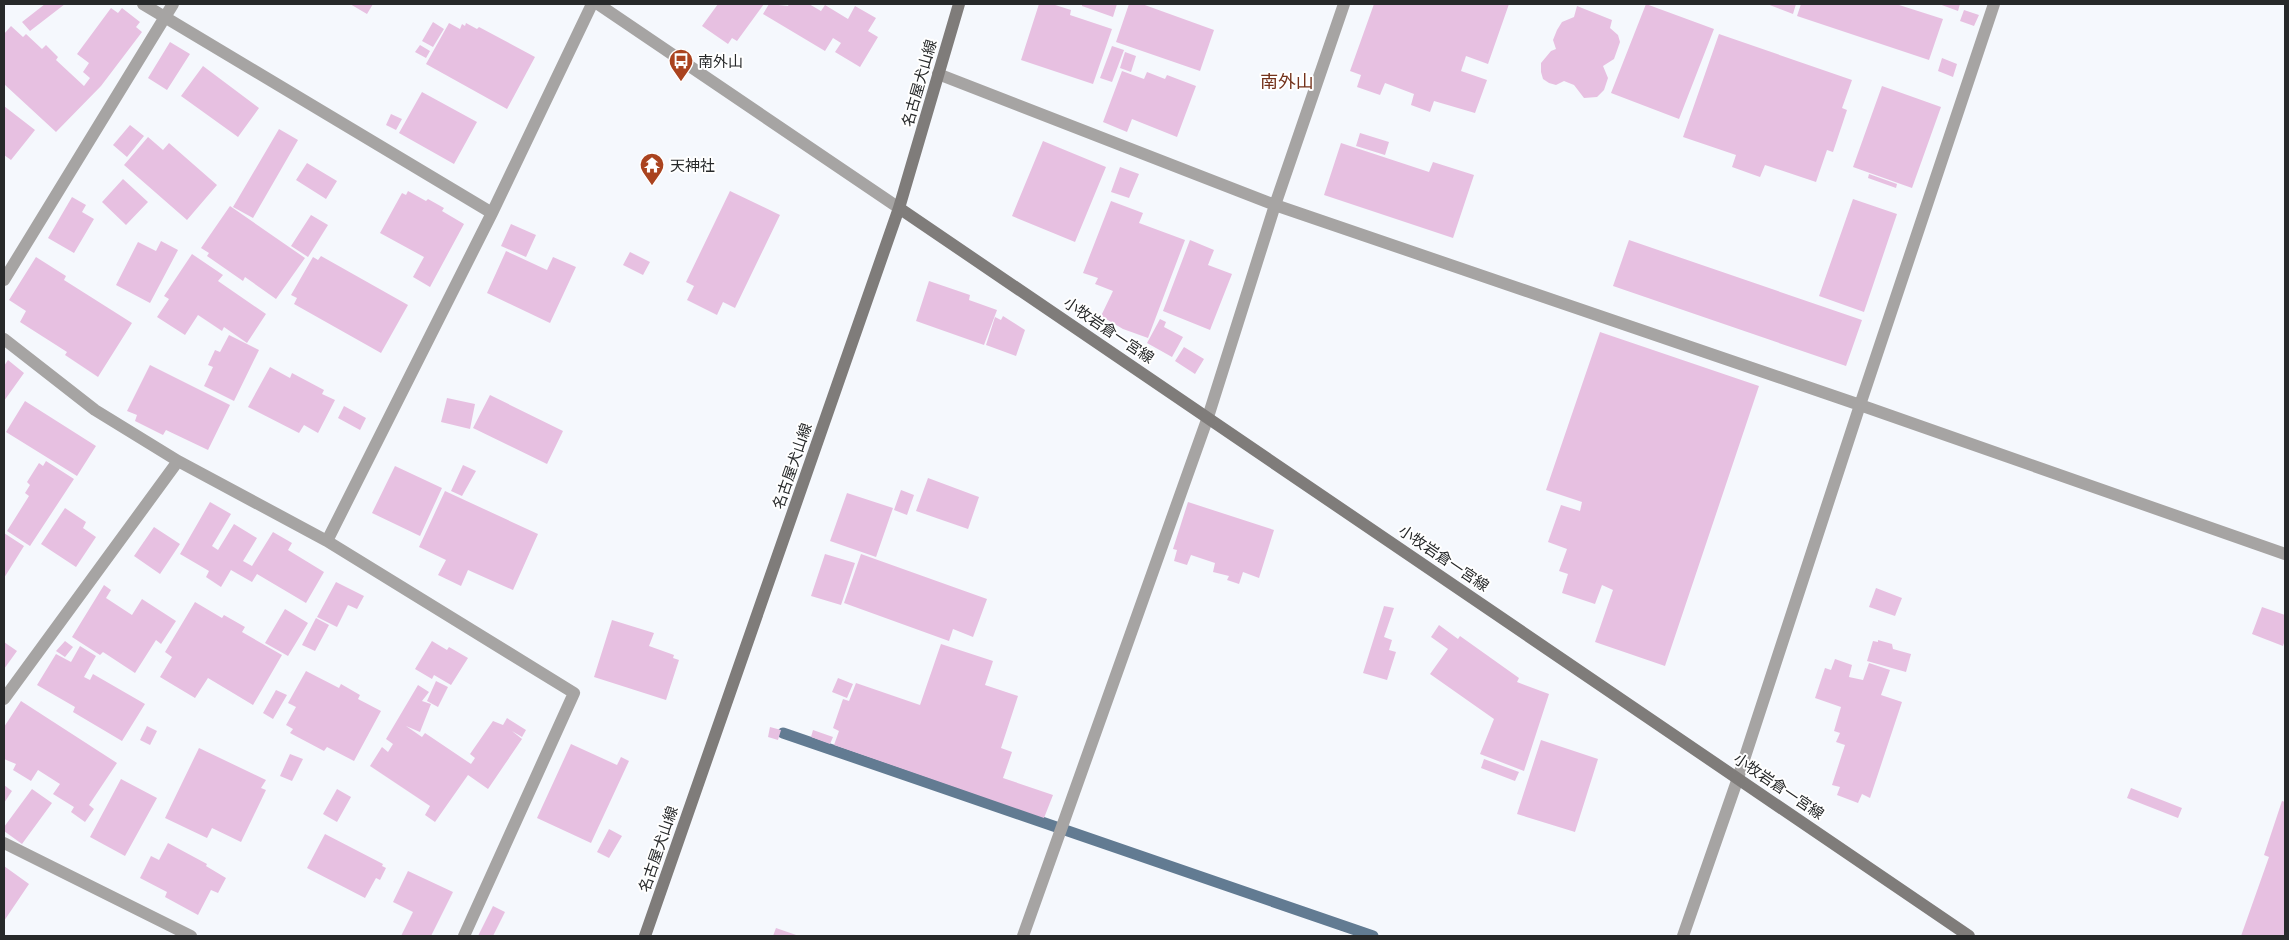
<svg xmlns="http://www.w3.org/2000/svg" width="2289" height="940" font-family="'Archivo Narrow','Noto Sans JP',sans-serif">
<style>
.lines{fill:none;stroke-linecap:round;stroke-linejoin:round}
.stream{stroke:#627b92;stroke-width:11}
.building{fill:#e7c0e1}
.minor{stroke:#a6a4a3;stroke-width:12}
.tertiary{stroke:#a6a4a3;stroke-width:12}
.secondary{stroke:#7f7c7a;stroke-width:12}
.labels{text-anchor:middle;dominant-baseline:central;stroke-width:4;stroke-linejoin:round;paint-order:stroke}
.poi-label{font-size:15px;fill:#27292a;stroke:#fff;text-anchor:start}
.street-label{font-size:15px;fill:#27292a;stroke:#fff}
.quarter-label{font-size:18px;fill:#74321b;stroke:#fff}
</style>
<rect width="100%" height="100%" fill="#f5f8fd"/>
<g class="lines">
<path class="stream" d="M783 733 1373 936"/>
</g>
<path class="building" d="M45 4H65L30 31 22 22Z
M350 4H373L367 14Z
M718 4H764L737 41 732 38 728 44 702 26Z
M769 4 788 6 789 4H809L821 11 825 5 848 19 855 6 876 18 868 31 878 37 860 67 835 52 841 43 833 38 825 51 763 14Z
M1039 4H1052L1071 10 1070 15 1112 29 1093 84 1021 60Z
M1082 4H1117L1113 17 1082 6Z
M1129 4H1142L1214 30 1200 71 1116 42Z
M1374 4H1509L1488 64 1466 56 1461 71 1487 80 1475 113 1434 101 1430 112 1411 105 1414 94 1385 83 1380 95 1357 87 1361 75 1350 71Z
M1646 4 1714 29 1679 119 1611 93Z
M1767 4H1796L1793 14Z
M1801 4H1896L1943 19 1929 60 1797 16Z
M1939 4H1960L1958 11Z
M1577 6 1612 20 1610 28 1618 35 1620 42 1614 59 1603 66 1608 78 1604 90 1597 97 1584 98 1574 85 1564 81 1556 85 1549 83 1543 79 1541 72V63L1551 51 1556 49 1553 40 1557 30 1562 22 1574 17Z
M111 8 118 13 122 8 140 22 136 27 142 32 101 86 56 132 4 84V34L11 26 23 37 26 34 42 49 46 45 58 57 56 60 84 86 90 78 83 72 89 63 77 54Z
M1964 10 1979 15 1974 26 1960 21Z
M433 22 444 29 433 47 422 41Z
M449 23 460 29 462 24 465 26 466 23 477 29 479 27 535 57 507 109 426 64Z
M1719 34 1852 80 1842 108 1847 110 1833 152 1827 150 1816 182 1765 165 1760 177 1732 167 1736 155 1683 137Z
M170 42 190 54 167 90 148 78Z
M420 45 430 51 426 58 415 52Z
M1112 46 1124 50 1112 82 1100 78Z
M1125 52 1136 56 1131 72 1120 68Z
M1942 58 1957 64 1953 77 1938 71Z
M203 66 259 108 238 137 181 96Z
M1122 71 1144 79 1147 72 1165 79 1167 75 1196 86 1177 137 1132 119 1127 132 1103 122Z
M1882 86 1941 107 1912 188 1853 167Z
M422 92 477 122 454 164 399 133Z
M4 106 35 130 11 160 4 155Z
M391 114 402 119 396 130 386 125Z
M130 125 144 136 127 157 113 145Z
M279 129 298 140 253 218 233 207Z
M1360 133 1389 142 1385 155 1356 146Z
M148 137 163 150 169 143 217 185 187 220 124 165Z
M1043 141 1106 167 1075 242 1012 216Z
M1341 143 1429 172 1433 162 1474 175 1453 238 1324 195Z
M307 163 337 181 326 199 296 180Z
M1120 167 1139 174 1129 198 1111 192Z
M1869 174 1897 184 1896 188 1868 178Z
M123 179 148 202 126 225 102 202Z
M408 191 426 201 428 199 444 208 442 211 464 224 430 287 413 277 424 257 380 233 402 193 406 195Z
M730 191 780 215 735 308 723 302 717 315 687 300 694 286 686 282Z
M72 197 86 205 82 212 94 219 74 253 48 238Z
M1853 199 1897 214 1864 312 1819 296Z
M1111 201 1143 213 1139 223 1185 240 1148 338 1123 329 1101 316 1113 291 1095 284 1098 278 1083 273Z
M230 206 305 258 276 299 245 277 243 281 207 256 209 253 201 248Z
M311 215 328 225 308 257 291 246Z
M511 224 536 235 526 257 501 246Z
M1190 240 1214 250 1208 265 1232 274 1210 330 1163 311Z
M1629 240 1862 320 1846 366 1613 286Z
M161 241 178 250 150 303 116 285 138 242 156 251Z
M506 251 547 270 553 257 576 267 550 323 487 293Z
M630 252 650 262 643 275 623 265Z
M192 254 223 275 218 281 266 314 247 343 224 327 222 331 198 315 185 335 157 317 169 299 164 296Z
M321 256 408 305 381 353 294 304 297 298 291 295 313 257 318 260Z
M36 257 66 276 64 280 132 323 98 377 65 355 67 352 20 322 26 311 9 300Z
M929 281 970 295 969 300 997 310 984 345 916 321Z
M1003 316 1025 330 1016 356 986 345 995 317 1001 320Z
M1160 319 1166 322 1164 327 1183 337 1172 357 1147 343Z
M1600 332 1759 386 1665 666 1595 642 1613 590 1602 585 1595 604 1562 593 1568 574 1559 571 1567 549 1548 542 1561 505 1580 511 1582 502 1546 490Z
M229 335 259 350 234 401 204 386 213 367 208 365 215 350 220 352Z
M1184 347 1204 359 1195 374 1175 361Z
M8 360 24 373 4 401V366Z
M150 365 230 405 208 450 166 430 163 435 135 421 137 415 127 411Z
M270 367 290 378 292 373 324 390 322 394 335 400 318 433 304 425 299 433 248 407Z
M490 395 563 431 547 464 473 428Z
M447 398 475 404 470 429 441 422Z
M25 401 96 446 77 476 6 432Z
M344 406 366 418 360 430 338 418Z
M46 461 74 479 30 546 7 531 29 496 25 493 30 485 27 482 39 463 43 466Z
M463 465 476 471 462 496 451 491Z
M395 466 442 488 420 536 372 513Z
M928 478 979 497 968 529 916 511Z
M901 490 914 495 907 515 894 510Z
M445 491 538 534 513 590 468 570 461 586 438 575 446 560 419 547Z
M847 493 893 508 876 557 830 541Z
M210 502 231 514 212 546 218 550 234 524 257 538 243 561 252 566 273 532 292 543 288 550 324 572 306 603 257 574 252 582 231 570 221 587 206 577 209 571 180 554Z
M1188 502 1274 530 1259 578 1243 572 1239 584 1227 580 1229 576 1213 572 1215 563 1191 555 1187 565 1174 561 1177 550 1173 549Z
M65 508 86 522 83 528 96 537 76 567 41 544Z
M154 527 180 544 160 574 134 556Z
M4 533 24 546 4 578Z
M825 554 855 563 841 605 811 596Z
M861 554 987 599 973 637 953 629 949 641 844 603Z
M336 582 364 596 357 609 348 605 337 627 317 617Z
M104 585 111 590 106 598 132 615 142 599 176 621 161 644 156 640 135 673 103 652 100 655 72 637Z
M1876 588 1902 598 1895 616 1869 607Z
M195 602 222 618 224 615 245 627 242 632 282 655 253 705 208 678 195 698 160 677 172 657 165 652Z
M1384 606 1394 608 1384 637 1392 640 1389 650 1396 652 1387 680 1363 673Z
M2262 607 2285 615V640L2283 646 2252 634Z
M285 609 308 623 288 656 265 643Z
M316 618 329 625 315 651 302 645Z
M612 620 654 633 649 646 674 655 673 658 679 660 666 700 594 677Z
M1439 625 1458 639 1460 636 1519 678 1517 682 1549 694 1524 771 1480 754 1494 719 1430 674 1448 649 1431 637Z
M1878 640 1892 644 1893 649 1911 654 1906 672 1867 661 1873 641 1878 642Z
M65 641 73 647 65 657 56 651Z
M432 641 447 650 449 647 468 658 451 685 434 675 432 679 415 669Z
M4 642 17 651 4 669Z
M941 644 993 661 985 685 1018 696 1001 748 1012 752 1003 778 1053 795 1044 818 834 745 839 731 833 728 843 699 849 701 856 683 920 705Z
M80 646 96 656 84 677 90 680 93 674 145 704 122 741 73 712 75 707 37 685 56 654 71 662Z
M1835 659 1852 665 1849 677 1863 680 1869 663 1890 670 1881 695 1902 702 1870 798 1862 794 1858 803 1837 795 1840 787 1832 785 1845 745 1836 742 1840 733 1834 731 1841 707 1815 698 1825 668 1831 670Z
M306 671 339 688 341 684 360 695 358 699 381 711 354 761 327 747 324 751 290 733 293 729 286 725 296 707 288 703Z
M838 678 853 684 847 698 832 692Z
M436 681 448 687 438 707 427 701Z
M418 685 429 692 422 701 431 704 420 732 406 726 422 737 425 733 471 764 475 758 470 754 493 721 503 725 507 718 526 730 522 737 512 731 522 739 488 789 468 775 435 822 425 815 430 806 370 766 382 747 388 752 393 744 386 739Z
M276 690 287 695 273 719 263 713Z
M21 701 117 763 89 805 94 809 85 822 71 812 74 807 53 794 60 784 38 770 31 781 13 770 16 764 4 759V727Z
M147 726 157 731 150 745 140 740Z
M770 727 781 730 778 740 768 737Z
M813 730 833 737 830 744 811 737Z
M1541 740 1598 759 1575 832 1517 814Z
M571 744 617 765 621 757 629 761 591 843 537 818Z
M199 748 266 780 261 788 266 790 241 842 212 828 207 838 165 818Z
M290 754 303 759 292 781 280 776Z
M1484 759 1519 772 1515 781 1481 768Z
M121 779 157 798 125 856 90 837Z
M4 785 12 791 4 803Z
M2131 788 2182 808 2178 818 2127 798Z
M32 789 52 803 22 844 4 831V827Z
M337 789 351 797 337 822 323 814Z
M2282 801 2285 802V936H2241L2269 857 2264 855Z
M609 829 622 836 609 858 597 852Z
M325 834 383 864 382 866 386 868 380 880 376 878 365 898 307 868Z
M168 843 207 864 206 866 226 878 218 893 211 890 198 915 165 897 167 892 140 878 151 856 159 860Z
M4 866 29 884 4 921Z
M408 871 453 892 431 936H401L413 912 393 902Z
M493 906 505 912 493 936H478Z
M776 928 799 936H773Z"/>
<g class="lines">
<path class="minor" d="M143 4 492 213
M938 74 1275 205 1860 405 2285 554
M4 280 173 4
M4 339 95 410 178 461 327 541 574 693 464 936
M327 541 492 213 592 4
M4 699 178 461
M4 843 191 936
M1023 936 1208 417 1275 205 1344 4
M1683 936 1738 778 1860 405 1994 4"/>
<path class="tertiary" d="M598 4 899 208"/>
<path class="secondary" d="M899 208 1969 936
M645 936 899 208 959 4"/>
</g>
<defs>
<symbol id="bus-pin" viewBox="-11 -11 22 30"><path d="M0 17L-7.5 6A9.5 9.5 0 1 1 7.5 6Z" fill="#aa431f" stroke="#fff"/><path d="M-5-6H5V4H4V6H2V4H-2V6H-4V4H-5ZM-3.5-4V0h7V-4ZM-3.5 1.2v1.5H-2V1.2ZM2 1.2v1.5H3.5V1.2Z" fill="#fff"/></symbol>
<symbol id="temple-pin" viewBox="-11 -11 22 30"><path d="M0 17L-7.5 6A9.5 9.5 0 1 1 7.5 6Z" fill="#aa431f" stroke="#fff"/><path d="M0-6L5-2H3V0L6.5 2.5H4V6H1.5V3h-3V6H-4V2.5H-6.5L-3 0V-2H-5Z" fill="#fff"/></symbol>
</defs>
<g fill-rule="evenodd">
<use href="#bus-pin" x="667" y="47" width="28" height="38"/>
<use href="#temple-pin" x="638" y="151" width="28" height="38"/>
</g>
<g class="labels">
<g class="poi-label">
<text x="698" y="61">南外山</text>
<text x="670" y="165">天神社</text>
</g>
<g class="street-label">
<text transform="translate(919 83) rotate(-74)">名古屋犬山線</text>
<text transform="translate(1109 330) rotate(34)">小牧岩倉一宮線</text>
<text transform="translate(792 466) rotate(-71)">名古屋犬山線</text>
<text transform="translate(1444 558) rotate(34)">小牧岩倉一宮線</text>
<text transform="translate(1779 786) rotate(34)">小牧岩倉一宮線</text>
<text transform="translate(658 849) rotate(-71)">名古屋犬山線</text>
</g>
<g class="quarter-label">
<text x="1287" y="81">南外山</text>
</g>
</g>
<rect width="2289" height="940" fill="none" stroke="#27292a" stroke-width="10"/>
</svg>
